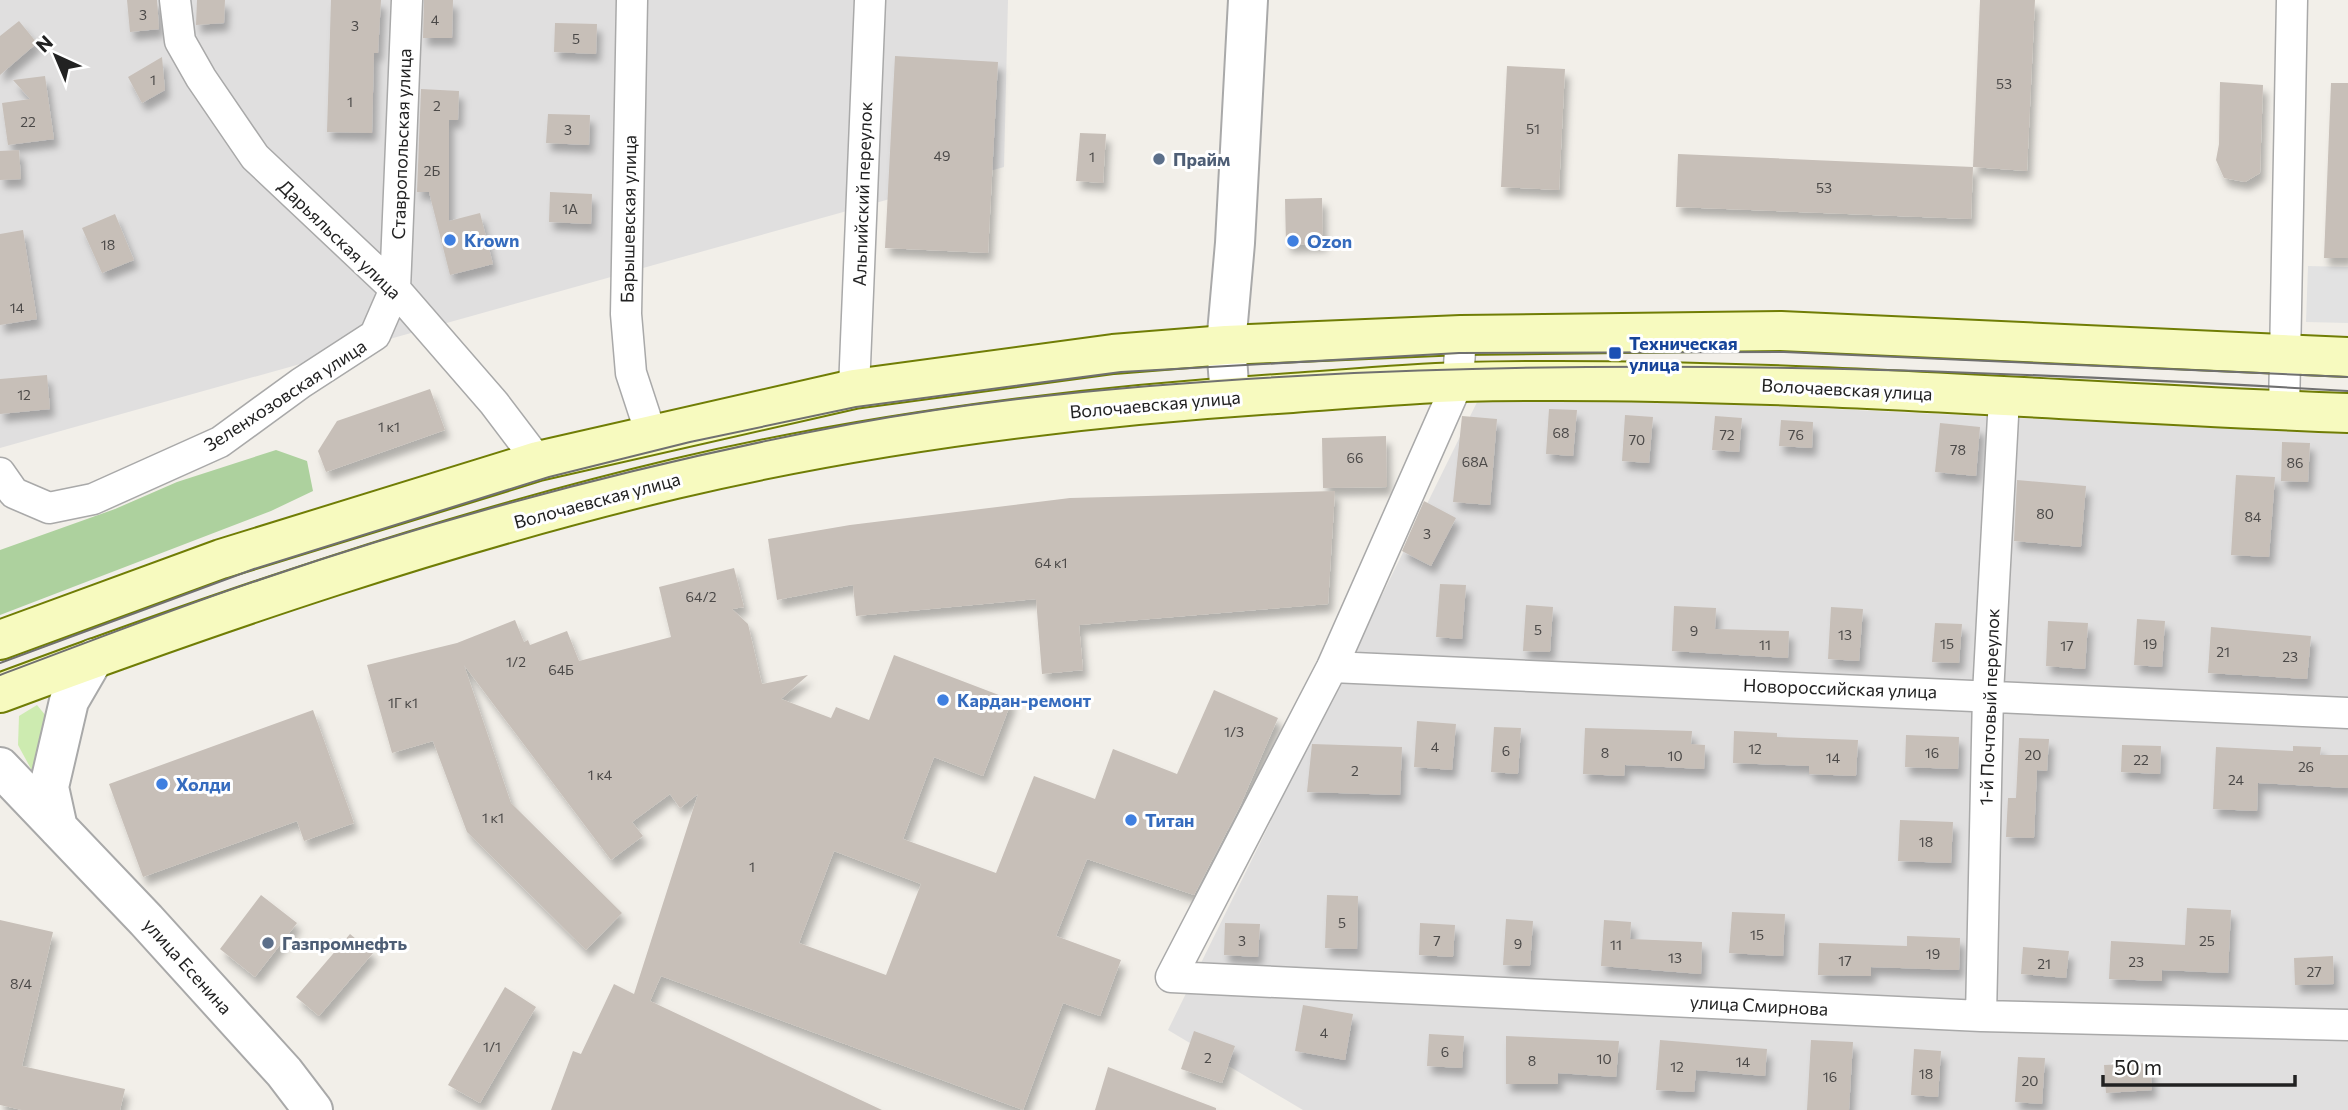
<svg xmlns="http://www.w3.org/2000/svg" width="2348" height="1110" font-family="Commissioner,sans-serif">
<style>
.residential{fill:#e0dfdf}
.grass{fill:#cdebb0}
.forest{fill:#add19e}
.parking{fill:#e2e2e2}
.building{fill:#c7bfb8;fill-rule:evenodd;filter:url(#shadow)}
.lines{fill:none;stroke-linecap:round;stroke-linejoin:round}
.minor-casing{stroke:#a9a9a9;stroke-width:33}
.tertiary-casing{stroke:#a9a9a9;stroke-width:42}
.secondary-casing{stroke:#707d05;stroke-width:42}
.minor{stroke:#fff;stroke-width:30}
.tertiary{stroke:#fff;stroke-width:38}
.secondary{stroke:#f7fabf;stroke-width:38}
.tram{stroke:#707070;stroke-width:2}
.service-dot{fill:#5c6f8a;stroke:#fff;stroke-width:2.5}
.shop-dot{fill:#3f7fe0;stroke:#fff;stroke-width:2.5}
.transit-dot{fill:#1a4fb4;stroke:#fff;stroke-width:2.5}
.labels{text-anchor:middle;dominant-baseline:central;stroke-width:6;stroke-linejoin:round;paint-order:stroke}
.number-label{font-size:14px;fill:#4b4948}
.street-label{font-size:18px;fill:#222;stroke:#fff}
.service-label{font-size:18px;font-weight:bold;fill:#4e5e75;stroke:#fff;text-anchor:start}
.shop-label{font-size:18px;font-weight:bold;fill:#366cbe;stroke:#fff;text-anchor:start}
.transit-label{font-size:18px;font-weight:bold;fill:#164399;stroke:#fff;text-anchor:start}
</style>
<defs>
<filter id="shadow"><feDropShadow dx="4.5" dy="8" stdDeviation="3.5" flood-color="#0004"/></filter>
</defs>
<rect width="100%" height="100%" fill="#f2efe9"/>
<path class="residential" d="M0 0H1008L1004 167 0 448Z
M1482 392 2348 434V1110H1303L1168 1030Z"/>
<path class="grass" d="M37 705 46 716 45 755 37 780 18 745 19 716Z"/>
<path class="forest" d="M276 450 307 461 313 491 271 511 0 615V550L115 509 177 482Z"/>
<path class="parking" d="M2308 266 2348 267V323L2306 322Z"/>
<path class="building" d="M127 0H157L159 29 130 32Z
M197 0H225L224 23 196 25Z
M331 0H381L378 53H374L372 133 327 132Z
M424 0H453L452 38H423Z
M1980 0H2035L2027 171 1973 167Z
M19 21 37 43 0 75V36Z
M555 23 597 24 596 54 554 52Z
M895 56 998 62 988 253 885 248Z
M162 57 165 90 142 103 128 77Z
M1507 66 1565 69 1559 190 1501 187Z
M45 76 54 139 8 145 2 103 30 99 13 80Z
M2220 82 2263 85 2260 173 2245 182 2224 178 2216 160 2219 144Z
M2331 83H2348V258H2324Z
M421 89 459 91 458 120H449V221L480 213 493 264 450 275 429 192H417Z
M548 114 590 115 589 145 546 143Z
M1080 133 1106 134 1103 183 1076 181Z
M19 150 21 179 0 180V151Z
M1678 154 1973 167 1971 219 1676 207Z
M550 192 592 194 591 224 549 222Z
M1322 198 1323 244 1286 245 1285 199Z
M115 214 134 260 102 273 82 228Z
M23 230 37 319 0 325V234Z
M47 375 50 409 0 414V379Z
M430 389 445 430 326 472 318 451 337 421Z
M1549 409 1577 410 1573 456 1546 454Z
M1625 415 1653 417 1649 463 1622 461Z
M1462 416 1497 419 1490 505 1453 502Z
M1715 416 1742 418 1739 452 1712 450Z
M1781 420 1813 422 1812 448 1779 446Z
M1940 423 1980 427 1976 476 1935 472Z
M1386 436 1387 487 1323 488 1322 438Z
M2282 442 2310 443 2308 482 2281 481Z
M2236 475 2275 477 2269 557 2231 555Z
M2017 480 2086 486 2081 547 2014 541Z
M1335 491 1328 604 1079 625 1083 670 1042 674 1036 599 856 616 853 585 777 600 768 539 850 525 1070 498Z
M1424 501 1456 518 1431 566 1402 551Z
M734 568 744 607 732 609 748 624 762 684 808 675 781 699 831 718 836 707 869 720 894 655 1012 700 983 776 934 757 903 839 996 873 1034 776 1095 799 1113 749 1177 774 1214 690 1278 718 1240 806 1194 895 1087 859 1056 936 1121 960 1100 1016 1063 1003 1023 1110 661 976 650 1001 882 1110H551L573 1051 581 1054 614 984 634 994 698 794 680 808 670 794 632 822 643 836 611 860 464 665 511 803 622 913 586 950 467 832 433 741 392 753 367 665 457 643 515 620 524 642 528 640 530 645 567 631 579 661 671 637 659 587ZM834 851 921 884 886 975 799 943Z
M1440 584 1466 585 1462 639 1436 637Z
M1526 605 1553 607 1550 652 1523 651Z
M1674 606 1716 608 1715 629 1789 631 1788 658 1672 651Z
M1831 607 1863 609 1859 661 1828 659Z
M2137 619 2165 621 2162 667 2134 665Z
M2048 621 2088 623 2085 669 2046 666Z
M1935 623 1962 624 1959 663 1932 662Z
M2211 627 2311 636 2307 679 2208 673Z
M313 710 354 823 304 841 297 821 143 877 109 784Z
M1417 721 1456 724 1452 770 1414 767Z
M1494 727 1521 728 1518 774 1491 772Z
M1585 728 1692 731 1691 744 1705 745 1704 769 1625 765 1624 776 1583 774Z
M1734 731 1777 733V737L1858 740 1856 776 1809 774V766L1733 763Z
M1906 735 1959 737 1958 769 1905 767Z
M2019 738 2049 739 2047 771 2037 770 2034 838 2006 837 2008 798H2016Z
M1312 744 1402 747 1400 795 1307 792Z
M2122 745 2161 746 2160 774 2121 772Z
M2293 746 2321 747 2320 755H2348V788L2258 783 2257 811 2213 809 2216 747 2293 751Z
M1900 820 1953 822 1951 863 1898 861Z
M261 895 297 923 255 977 220 949Z
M1327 895 1358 896 1357 949 1325 948Z
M2187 908 2231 910 2228 973 2162 970V981L2109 979 2111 941 2185 945Z
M1732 912 1785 914 1783 956 1729 953Z
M1506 919 1533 921 1530 966 1503 965Z
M0 920 53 932 22 1066 125 1089 120 1110H22L0 1105Z
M1604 920 1631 922 1630 939 1702 942 1701 974 1601 966Z
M1225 923 1260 924 1258 957 1224 955Z
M1420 923 1455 925 1453 957 1419 955Z
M350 934 373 953 319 1016 296 997Z
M1907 936 1960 938 1959 970 1871 967V976L1818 975 1819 943 1907 946Z
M2023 947 2069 951 2066 978 2021 974Z
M2333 956 2334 984 2295 985 2294 958Z
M505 987 536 1007 480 1103 448 1085Z
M1303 1005 1353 1014 1345 1060 1295 1051Z
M1194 1031 1235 1046 1222 1083 1181 1069Z
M1429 1034 1464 1036 1462 1068 1427 1066Z
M1506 1036 1619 1041 1616 1077 1558 1073V1084H1506Z
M1660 1040 1767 1049 1765 1076 1696 1070 1694 1092 1656 1090Z
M1811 1040 1853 1042 1849 1110H1807Z
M1914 1049 1941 1051 1938 1097 1911 1095Z
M2018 1057 2045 1058 2042 1104 2015 1102Z
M2150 1063 2152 1090 2106 1093 2104 1065Z
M1108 1067 1216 1108V1110H1095Z"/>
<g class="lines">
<defs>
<path id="minor" d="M175 0 180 41 201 78 255 157 395 289 494 403 538 461
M632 0 626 314 631 373 651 434
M1461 335 1458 382 1332 667 1171 977 1981 1016 2348 1025
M854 389 870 0
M2284 411 2292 0
M0 473 14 493 49 508 93 499 220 442 301 383 375 335 395 289 407 0
M1332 667 2348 713
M1981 1016 1988 694 2004 398"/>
<path id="tertiary" d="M1230 397 1226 345 1235 243 1248 0
M0 767 146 920 284 1072 313 1110
M58 828 49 787 69 701 94 658"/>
<path id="secondary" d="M0 640 221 559 538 461 854 389 1113 354 1226 345 1461 335 1781 331 2348 357
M0 693C221 611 445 534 675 479 878 431 1085 406 1292 393 1348 389 1404 384 1460 382 1756 375 2052 402 2348 413"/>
</defs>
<use href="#minor" class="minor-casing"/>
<use href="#tertiary" class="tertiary-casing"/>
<use href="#secondary" class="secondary-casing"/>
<use href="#minor" class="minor"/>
<use href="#tertiary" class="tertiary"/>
<use href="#secondary" class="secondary"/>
<path class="tram" d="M0 663 254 569 549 477 690 442 856 407 1121 372 1459 353 1784 352 2348 377
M0 675C86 643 172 609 259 580 453 514 650 462 851 424 1004 396 1161 383 1316 375 1660 357 2005 371 2348 391"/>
</g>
<g class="service-dot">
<circle cx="1159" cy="159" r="7"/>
<circle cx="268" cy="943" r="7"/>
</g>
<g class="shop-dot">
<circle cx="450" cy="240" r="7"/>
<circle cx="1293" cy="241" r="7"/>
<circle cx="943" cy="700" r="7"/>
<circle cx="162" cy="784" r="7"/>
<circle cx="1131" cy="820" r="7"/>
</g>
<rect class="transit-dot" x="1608" y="346" width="14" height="14" rx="3.5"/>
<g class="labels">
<g class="number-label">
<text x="143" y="14">3</text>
<text x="435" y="19">4</text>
<text x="355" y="25">3</text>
<text x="576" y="38">5</text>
<text x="153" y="79">1</text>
<text x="2004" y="83">53</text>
<text x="350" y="101">1</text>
<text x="437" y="105">2</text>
<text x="28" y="121">22</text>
<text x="1533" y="128">51</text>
<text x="568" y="129">3</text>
<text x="942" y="155">49</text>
<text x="1092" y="156">1</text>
<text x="432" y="170">2Б</text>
<text x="1824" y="187">53</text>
<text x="570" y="208">1А</text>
<text x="108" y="244">18</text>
<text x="17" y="307">14</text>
<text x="24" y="394">12</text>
<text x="389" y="426">1 к1</text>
<text x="1561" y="432">68</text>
<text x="1727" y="434">72</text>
<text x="1796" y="434">76</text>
<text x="1637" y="439">70</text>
<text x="1958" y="449">78</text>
<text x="1355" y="457">66</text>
<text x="1475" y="461">68А</text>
<text x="2295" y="462">86</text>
<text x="2045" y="513">80</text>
<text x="2253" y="516">84</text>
<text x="1427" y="533">3</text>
<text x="1051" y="562">64 к1</text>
<text x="701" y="596">64/2</text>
<text x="1538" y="629">5</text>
<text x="1694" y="630">9</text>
<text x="1845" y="634">13</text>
<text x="1947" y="643">15</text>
<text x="2150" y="643">19</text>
<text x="1765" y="644">11</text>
<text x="2067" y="645">17</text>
<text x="2223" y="651">21</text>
<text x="2290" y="656">23</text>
<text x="516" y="661">1/2</text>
<text x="561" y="669">64Б</text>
<text x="403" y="702">1Г к1</text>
<text x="1234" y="731">1/3</text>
<text x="1435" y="746">4</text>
<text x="1755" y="748">12</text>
<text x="1506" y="750">6</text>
<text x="1605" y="752">8</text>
<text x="1932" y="752">16</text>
<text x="2033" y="754">20</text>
<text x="1675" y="755">10</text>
<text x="1833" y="757">14</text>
<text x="2141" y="759">22</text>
<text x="2306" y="766">26</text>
<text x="1355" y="770">2</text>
<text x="600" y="774">1 к4</text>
<text x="2236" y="779">24</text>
<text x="493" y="817">1 к1</text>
<text x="1926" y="841">18</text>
<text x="752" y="866">1</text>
<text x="1342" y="922">5</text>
<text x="1757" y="934">15</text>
<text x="1242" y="940">3</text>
<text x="1437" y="940">7</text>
<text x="2207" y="940">25</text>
<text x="1518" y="943">9</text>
<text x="1616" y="944">11</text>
<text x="1933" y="953">19</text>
<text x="1675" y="957">13</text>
<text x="1845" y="960">17</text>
<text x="2136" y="961">23</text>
<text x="2044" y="963">21</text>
<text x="2314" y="971">27</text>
<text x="21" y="983">8/4</text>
<text x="1324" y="1032">4</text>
<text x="492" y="1046">1/1</text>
<text x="1445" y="1051">6</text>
<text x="1208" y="1057">2</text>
<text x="1604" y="1058">10</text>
<text x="1532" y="1060">8</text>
<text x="1743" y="1061">14</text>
<text x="1677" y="1066">12</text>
<text x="1926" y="1073">18</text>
<text x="1830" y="1076">16</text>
<text x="2030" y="1080">20</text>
</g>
<g class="street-label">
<text transform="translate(401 144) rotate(-88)">Ставропольская улица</text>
<text transform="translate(862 194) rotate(-88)">Альпийский переулок</text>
<text transform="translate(628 219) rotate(-89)">Барышевская улица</text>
<text transform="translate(340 239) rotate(44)">Дарьяльская улица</text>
<text transform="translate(1847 389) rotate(3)">Волочаевская улица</text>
<text transform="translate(285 395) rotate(-33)">Зеленхозовская улица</text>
<text transform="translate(1155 404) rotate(-5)">Волочаевская улица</text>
<text transform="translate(597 500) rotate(-15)">Волочаевская улица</text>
<text transform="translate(1840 688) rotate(2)">Новороссийская улица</text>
<text transform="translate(1989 707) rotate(-88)">1-й Почтовый переулок</text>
<text transform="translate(188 966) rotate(48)">улица Есенина</text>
<text transform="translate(1759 1005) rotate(3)">улица Смирнова</text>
</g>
<g class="service-label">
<text x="1173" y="159">Прайм</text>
<text x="282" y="943">Газпромнефть</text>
</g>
<g class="shop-label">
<text x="464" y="240">Krown</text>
<text x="1307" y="241">Ozon</text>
<text x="957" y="700">Кардан-ремонт</text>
<text x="176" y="784">Холди</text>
<text x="1145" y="820">Титан</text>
</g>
<g class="transit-label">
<text x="1629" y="343">Техническая<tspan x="1629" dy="21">улица</tspan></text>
</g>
</g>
<g transform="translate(56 56) rotate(316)" stroke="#ffffff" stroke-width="5" paint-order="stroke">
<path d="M0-5L12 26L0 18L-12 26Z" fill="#222222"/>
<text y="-10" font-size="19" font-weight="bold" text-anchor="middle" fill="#222222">N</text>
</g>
<path d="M2103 1075v10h192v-10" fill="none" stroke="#222222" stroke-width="3.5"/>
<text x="2114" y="1075" font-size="21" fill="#222222" stroke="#ffffff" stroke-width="5" paint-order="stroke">50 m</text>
</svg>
